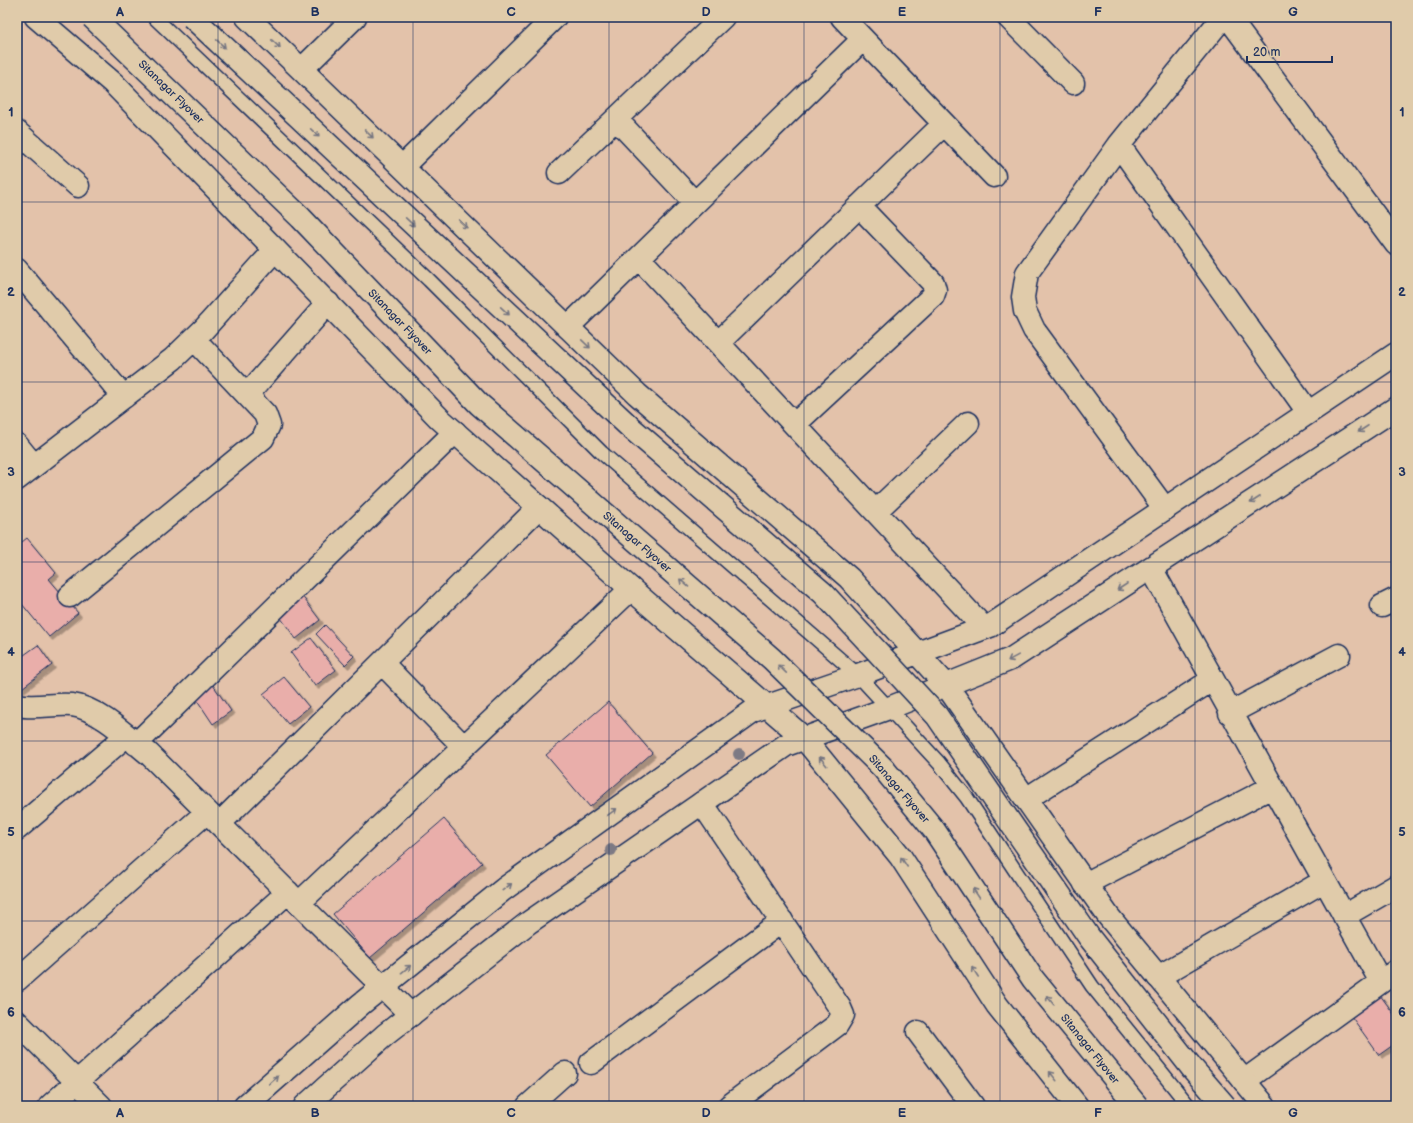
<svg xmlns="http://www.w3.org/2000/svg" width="1413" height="1123" font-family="'Balsamiq Sans',sans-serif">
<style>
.building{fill:#e9aeaa;stroke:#1b2f5e;filter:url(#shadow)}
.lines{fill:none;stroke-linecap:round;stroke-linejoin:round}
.service-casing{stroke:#1b2f5e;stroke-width:16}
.minor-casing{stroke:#1b2f5e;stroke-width:25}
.tertiary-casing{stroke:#1b2f5e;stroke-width:25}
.service{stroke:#e0cbaa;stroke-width:13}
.minor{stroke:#e0cbaa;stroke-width:22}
.tertiary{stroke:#e0cbaa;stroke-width:22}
.secondary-bridge-casing{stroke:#1b2f5e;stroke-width:25;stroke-linecap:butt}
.secondary-bridge{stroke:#e0cbaa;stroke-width:22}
.tree{fill:#7d7a84}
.oneway{stroke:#747580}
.grid{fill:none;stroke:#1b2f5e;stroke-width:1;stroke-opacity:0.55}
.labels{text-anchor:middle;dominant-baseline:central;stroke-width:3.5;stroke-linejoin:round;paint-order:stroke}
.street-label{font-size:11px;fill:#1b2f5e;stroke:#e0cbaa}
.neatline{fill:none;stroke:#1b2f5e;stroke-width:1.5}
.grid-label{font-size:13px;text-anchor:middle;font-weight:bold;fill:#1b2f5e}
</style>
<defs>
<filter id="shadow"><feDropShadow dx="3.5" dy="3.5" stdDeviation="0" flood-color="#0004"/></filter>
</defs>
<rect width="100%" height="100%" fill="#e3c2aa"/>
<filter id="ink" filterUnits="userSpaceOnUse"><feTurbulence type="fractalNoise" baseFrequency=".025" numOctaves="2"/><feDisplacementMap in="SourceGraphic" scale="8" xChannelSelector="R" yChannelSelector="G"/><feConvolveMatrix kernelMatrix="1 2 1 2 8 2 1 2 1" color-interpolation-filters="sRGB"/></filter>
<g filter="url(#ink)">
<path class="building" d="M27 538 56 573 49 579 78 613 49 637 17 598V546Z
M302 596 320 620 296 639 278 614Z
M325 625 354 656 345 665 316 634Z
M311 638 336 670 315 686 291 653Z
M38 645 52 665 18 691 17 660Z
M284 677 309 707 288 724 263 694Z
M213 685 231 711 213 724 195 697Z
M608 702 652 753 590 807 546 755Z
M444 819 482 863 370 958 333 914Z
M1380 995 1396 1017V1043L1379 1055 1351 1016Z"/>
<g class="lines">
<defs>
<path id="service" d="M154 17 429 280 602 453 858 675 939 763 967 798 1092 986 1189 1106"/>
<path id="minor" d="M842 17 994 176
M1008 17 1073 83
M1228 17 1396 244
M302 69 355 17
M616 119 695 203
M17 132 78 186
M1119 145 1308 412
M403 166 555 17
M559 173 723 17
M639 258 984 628
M17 270 124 397
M568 327 863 39
M719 342 944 124
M247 395 328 303
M795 424 933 296 935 290 933 283 859 206
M17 445 34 466
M17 479 173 359 203 330 275 250
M1165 509 1034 330 1025 311 1023 297 1027 273 1119 145 1223 17
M876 511 968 423
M1151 568 1381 982
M70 596 263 438 269 425 265 414 194 339
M1382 606 1396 599
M382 663 464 747
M17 705C36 709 54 703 72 705 98 708 129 738 149 754L411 1015
M1230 713 1339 655
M136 744 455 432
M1026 799 1212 680
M702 803 840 1008 843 1015 837 1025 729 1106
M219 824 539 507
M17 829 126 736
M1085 884 1272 787
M299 903 631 589
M1344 916 1396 886
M1158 977 1324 881
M17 980 207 812
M17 1022 101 1106
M918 1032 973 1106
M591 1063 782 921
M1244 1081 1396 971
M50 1106 288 892
M528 1106 565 1073"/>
<path id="tertiary" d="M36 17 113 83 440 419 631 589 804 738 900 856 997 1005 1077 1106
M247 17 637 394 849 578 946 685 1109 917 1265 1106
M245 1106 361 1004 504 889 753 711 858 675 990 626 1396 354
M305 1106 385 1035 528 923 786 745 889 708 1011 659 1396 408"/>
</defs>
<use href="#service" class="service-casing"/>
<use href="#minor" class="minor-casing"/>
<use href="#tertiary" class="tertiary-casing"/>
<use href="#service" class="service"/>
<use href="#minor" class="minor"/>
<use href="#tertiary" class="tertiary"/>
<defs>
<path id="secondary-bridge" d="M92 17 301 218 479 404 772 659 883 768 934 830 1033 979 1137 1106
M192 17 630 427 823 593 937 716 1089 937 1192 1068 1225 1106"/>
</defs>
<use href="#secondary-bridge" class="secondary-bridge-casing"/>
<use href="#secondary-bridge" class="secondary-bridge"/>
</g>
<g class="tree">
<circle cx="739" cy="754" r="6"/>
<circle cx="611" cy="850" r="6"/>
</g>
<defs><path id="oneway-shaft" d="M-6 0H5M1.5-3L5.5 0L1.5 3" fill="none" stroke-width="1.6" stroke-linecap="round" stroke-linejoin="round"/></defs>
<g class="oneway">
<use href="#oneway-shaft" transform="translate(221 44) rotate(43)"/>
<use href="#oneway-shaft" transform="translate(276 44) rotate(44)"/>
<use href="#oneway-shaft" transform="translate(315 133) rotate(43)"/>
<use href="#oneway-shaft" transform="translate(369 134) rotate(44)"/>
<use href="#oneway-shaft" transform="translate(410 222) rotate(43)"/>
<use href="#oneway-shaft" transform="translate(463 224) rotate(44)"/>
<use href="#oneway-shaft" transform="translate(505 311) rotate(43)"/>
<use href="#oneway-shaft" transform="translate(586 344) rotate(44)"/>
<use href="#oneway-shaft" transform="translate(1363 429) rotate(147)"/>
<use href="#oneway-shaft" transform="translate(1255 500) rotate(147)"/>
<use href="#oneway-shaft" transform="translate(684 583) rotate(-139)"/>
<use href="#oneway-shaft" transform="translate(1122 587) rotate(147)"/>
<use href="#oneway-shaft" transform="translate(1013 658) rotate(151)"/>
<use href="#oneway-shaft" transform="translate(782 669) rotate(-136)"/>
<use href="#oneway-shaft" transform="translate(823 761) rotate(-129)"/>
<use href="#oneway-shaft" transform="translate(612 812) rotate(-36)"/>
<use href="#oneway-shaft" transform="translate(904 862) rotate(-123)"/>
<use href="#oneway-shaft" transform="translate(507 887) rotate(-37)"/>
<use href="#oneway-shaft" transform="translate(976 893) rotate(-124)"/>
<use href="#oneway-shaft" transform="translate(406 969) rotate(-39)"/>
<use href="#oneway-shaft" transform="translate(975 972) rotate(-123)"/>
<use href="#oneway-shaft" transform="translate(1050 1000) rotate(-129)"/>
<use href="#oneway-shaft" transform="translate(1053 1076) rotate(-129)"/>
<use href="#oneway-shaft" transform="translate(274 1080) rotate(-41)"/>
</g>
</g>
<path class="grid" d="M218 17V1106M413 17V1106M609 17V1106M804 17V1106M1000 17V1106M1195 17V1106M17 202H1396M17 382H1396M17 562H1396M17 741H1396M17 921H1396"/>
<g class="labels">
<g class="street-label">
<text transform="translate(171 92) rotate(44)">Sitanagar Flyover</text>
<text transform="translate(400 322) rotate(46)">Sitanagar Flyover</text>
<text transform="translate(637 542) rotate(41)">Sitanagar Flyover</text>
<text transform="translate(899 789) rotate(49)">Sitanagar Flyover</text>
<text transform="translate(1090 1049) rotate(51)">Sitanagar Flyover</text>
</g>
</g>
<rect width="1413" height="1123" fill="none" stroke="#e0cbaa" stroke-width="44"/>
<path d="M1247 56v6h85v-6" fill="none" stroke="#1b2f5e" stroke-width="2"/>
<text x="1253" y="56" font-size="12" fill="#1b2f5e" stroke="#e0cbaa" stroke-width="3" paint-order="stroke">20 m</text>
<rect x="22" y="22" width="1369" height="1079" class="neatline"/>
<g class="grid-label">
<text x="120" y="16">A</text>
<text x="315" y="16">B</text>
<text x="511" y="16">C</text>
<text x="706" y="16">D</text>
<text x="902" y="16">E</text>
<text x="1098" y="16">F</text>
<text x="1293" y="16">G</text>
<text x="11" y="116">1</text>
<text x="1402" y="116">1</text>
<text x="11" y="296">2</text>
<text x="1402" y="296">2</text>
<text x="11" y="476">3</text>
<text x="1402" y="476">3</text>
<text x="11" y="656">4</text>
<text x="1402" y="656">4</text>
<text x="11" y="836">5</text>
<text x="1402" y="836">5</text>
<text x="11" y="1016">6</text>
<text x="1402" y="1016">6</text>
<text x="120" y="1117">A</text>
<text x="315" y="1117">B</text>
<text x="511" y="1117">C</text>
<text x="706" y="1117">D</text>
<text x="902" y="1117">E</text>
<text x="1098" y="1117">F</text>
<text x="1293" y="1117">G</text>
</g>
</svg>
